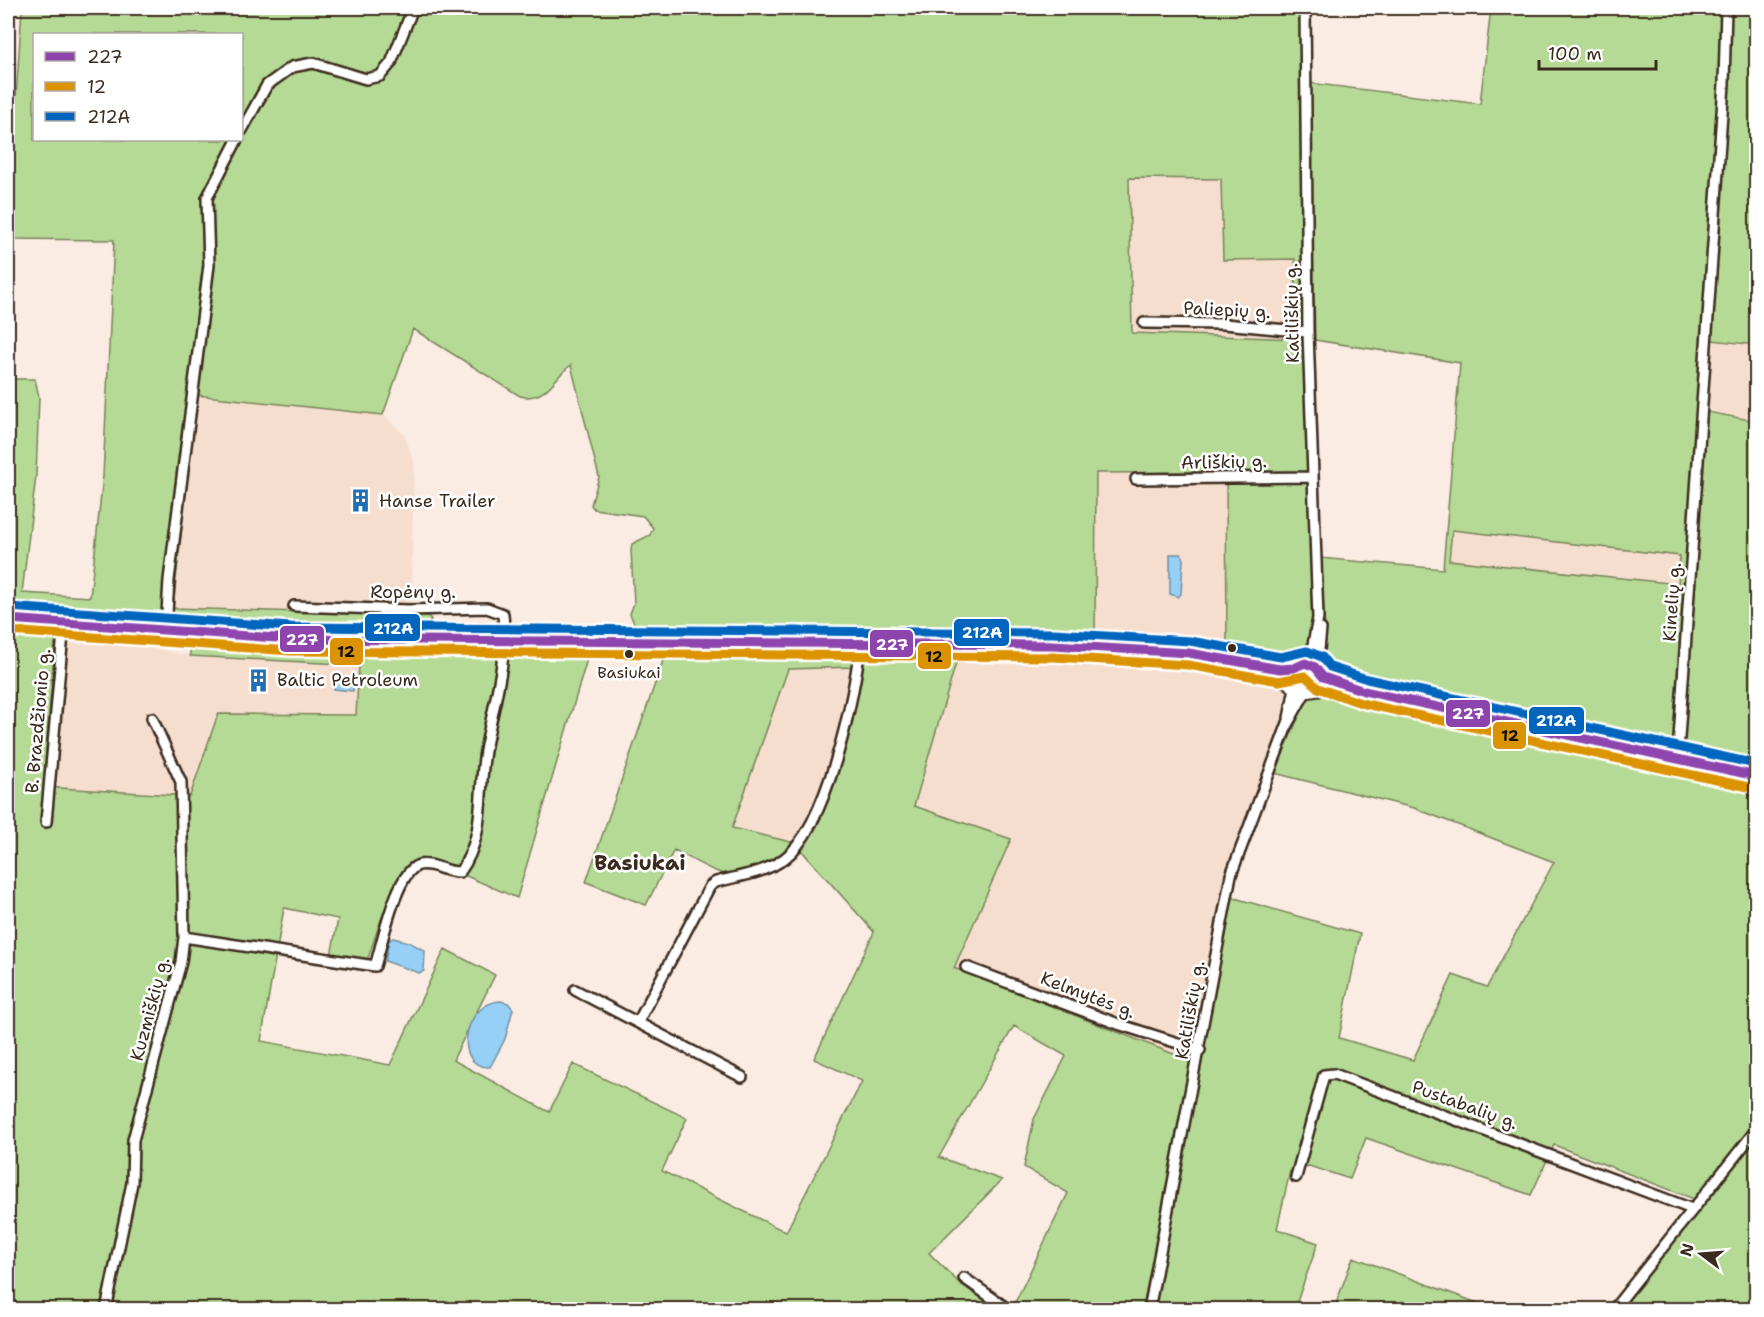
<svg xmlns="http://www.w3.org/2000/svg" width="1764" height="1317" font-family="'Shantell Sans',sans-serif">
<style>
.built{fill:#f6dece}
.green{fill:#b5da95;stroke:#78825a;stroke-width:1.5;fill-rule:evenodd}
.water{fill:#96d0f6;stroke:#728ea0;stroke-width:1.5}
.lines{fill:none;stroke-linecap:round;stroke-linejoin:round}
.minor-casing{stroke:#3b2a1e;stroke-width:14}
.highway-casing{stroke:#3b2a1e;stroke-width:18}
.minor{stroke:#fff;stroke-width:9}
.highway{stroke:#fff;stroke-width:14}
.bus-1-casing{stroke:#fff;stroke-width:14}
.bus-2-casing{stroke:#fff;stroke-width:14}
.bus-3-casing{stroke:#fff;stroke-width:14}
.bus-1{stroke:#8e44ad;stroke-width:9}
.bus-2{stroke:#db9304;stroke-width:9}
.bus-3{stroke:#0065bd;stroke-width:9}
.bus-dot{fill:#3b2a1e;stroke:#fff;stroke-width:2}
.labels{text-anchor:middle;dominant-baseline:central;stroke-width:5;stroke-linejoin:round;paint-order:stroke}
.bus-label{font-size:16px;fill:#3b2a1e;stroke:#fff}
.street-label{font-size:18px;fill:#3b2a1e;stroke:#fff}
.poi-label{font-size:18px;fill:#3b2a1e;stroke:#fff;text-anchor:start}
.quarter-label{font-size:21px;font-weight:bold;fill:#3b2a1e;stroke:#fff}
.line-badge{stroke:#fff;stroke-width:2}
.badge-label{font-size:16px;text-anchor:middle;font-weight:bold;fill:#fff}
.pale-badge-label{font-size:16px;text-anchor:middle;font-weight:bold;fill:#111}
</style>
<rect width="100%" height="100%" fill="#faece2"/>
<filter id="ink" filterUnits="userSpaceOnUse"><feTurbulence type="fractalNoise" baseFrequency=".0167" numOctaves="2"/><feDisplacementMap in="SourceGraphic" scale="12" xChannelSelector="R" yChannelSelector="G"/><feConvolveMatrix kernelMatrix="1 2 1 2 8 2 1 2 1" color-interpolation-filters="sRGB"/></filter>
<g filter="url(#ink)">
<path class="built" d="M1129 178 1221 179 1295 259 1297 339 1132 333Z
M1712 339 1756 345V421L1707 413Z
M196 395 383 415 404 434 414 462 411 615 173 608Z
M1096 472H1226L1227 647 1193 650 1095 639Z
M1452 530 1680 556 1678 584 1449 560Z
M56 628 190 656 359 664 357 715 218 714 191 796 43 787Z
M959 653 1066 654 1187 664 1277 681 1291 689 1285 719 1229 870 1194 1062 954 969 1010 839 914 806Z
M854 667 861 669 853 709 830 785 801 850 795 843 732 829 788 669Z"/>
<path class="green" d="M22 8H1301V189L1312 631C1303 686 1261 654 1227 647L1226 472 1096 473 1095 639 638 632 630 614 634 603 631 550 632 544 650 535 653 528 643 516 594 509 591 505 599 477 571 365C553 378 546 402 520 396L413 329 383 415 196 395 173 608 427 616 431 619 427 628 391 633 289 630 8 612V379H35L39 397 36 476 22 593 90 597 103 476 114 240 8 239V97L16 98ZM34 34H242V140H34ZM1129 178 1221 179 1223 260 1295 259 1297 339 1132 333Z
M1491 8H1756V345L1712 340 1707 412 1756 421V768L1348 679 1330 675 1323 669 1322 660 1326 641 1320 558 1443 569 1460 363 1315 340 1310 83 1480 104ZM1452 530 1680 556 1678 584 1449 560Z
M8 625 56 628 43 787 190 796 218 714 356 715 359 665 190 656V642L337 648 590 649 517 898 427 859C394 861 377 934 367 961L331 956 338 919 284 908 261 1041 390 1065 445 949 495 975 453 1060 549 1112 573 1064 687 1118 662 1171 786 1232 862 1081 814 1059 874 932 801 850 830 785 853 709 866 655 875 650 959 653 914 806 1011 839 954 968 1194 1062 1145 1309H1012L1068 1193 1024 1167 1034 1119 1066 1056 1014 1026 939 1157 1002 1180 929 1253 960 1284 998 1309H8Z
M839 650 850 655 854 667 788 669 732 828 795 843C780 856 742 878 721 873 706 869 689 857 674 850L646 905 586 882 666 652Z
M1325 691 1447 724 1482 725 1756 785V1309H1619L1702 1202 1554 1145 1531 1195 1366 1138 1350 1179 1309 1166 1290 1171 1277 1229 1318 1243 1295 1307 1301 1309 1154 1310 1231 897 1360 934 1339 1038 1413 1060 1453 975 1487 987 1554 862 1414 808 1274 773 1307 698Z
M1353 1257 1494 1309H1334Z"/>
<path class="water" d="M1170 554H1181L1183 559 1181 594 1178 597 1170 594Z
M336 678 354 679 353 691 334 689Z
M393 938 409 942 425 951 424 971 419 973 385 961 389 940Z
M500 1001 508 1003 513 1009 505 1039 490 1067C453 1069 462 1004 500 1001Z"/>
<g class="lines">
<defs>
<path id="minor" d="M242 130 267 85 292 67 313 63 366 79 380 76 391 63 413 8
M1144 323 1224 324 1308 332
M1136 479 1312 477
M166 630 169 580 209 265 207 198 237 140
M1301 663 1312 650 1318 618 1308 332 1305 8
M1317 670 1321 629
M1289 718 1295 688
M1675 758 1679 738 1724 84 1726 8
M46 822 64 623
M184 937 375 966C382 945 396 871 419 865 433 862 446 873 460 872 486 836 478 793 485 751 493 705 508 662 503 614L487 608 408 610 294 606
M966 967 1121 1025 1200 1050
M575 990 742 1077
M638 1022 710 886 716 882C738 876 766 873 785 858 827 826 855 696 860 644
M1296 1177 1324 1075 1334 1074 1692 1209
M964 1278 1009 1310
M106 1310 132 1183 133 1140 181 962 184 937 181 782 152 718
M1149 1310 1231 875 1288 723 1306 691
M1613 1310 1756 1130"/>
<path id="highway" d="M8 619 291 639 1101 647 1189 653 1280 669 1309 663 1323 677 1364 691
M1267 674 1287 680 1302 691 1328 687 1364 691 1756 776"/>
</defs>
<use href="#minor" class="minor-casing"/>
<use href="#highway" class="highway-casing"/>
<use href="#minor" class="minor"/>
<use href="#highway" class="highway"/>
<defs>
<path id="bus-1" d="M8 619 291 639 1053 645 1189 653 1280 669 1294 668 1305 663 1315 667 1323 677 1364 691 1756 776"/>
<path id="bus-2" d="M8 631 291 651 1053 657 1188 665 1279 681 1305 676 1318 688 1361 703 1753 788"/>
<path id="bus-3" d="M9 607 291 627 1054 633 1190 641 1281 657 1307 651 1322 657 1330 667 1367 679 1756 764"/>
</defs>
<use href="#bus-1" class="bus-1-casing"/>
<use href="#bus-2" class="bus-2-casing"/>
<use href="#bus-3" class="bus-3-casing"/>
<use href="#bus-1" class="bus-1"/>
<use href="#bus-2" class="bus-2"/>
<use href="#bus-3" class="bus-3"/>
</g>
</g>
<defs>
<symbol id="building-bare" viewBox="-9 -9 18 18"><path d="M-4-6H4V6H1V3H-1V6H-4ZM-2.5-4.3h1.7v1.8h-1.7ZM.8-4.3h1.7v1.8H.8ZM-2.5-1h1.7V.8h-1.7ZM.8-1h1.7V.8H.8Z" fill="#1f6fb2" stroke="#fff" stroke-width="2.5" paint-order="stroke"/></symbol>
</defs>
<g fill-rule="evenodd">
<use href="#building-bare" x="344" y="484" width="33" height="33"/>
<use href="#building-bare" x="242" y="664" width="33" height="33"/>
</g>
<g class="bus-dot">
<circle cx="1232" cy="648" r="5"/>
<circle cx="629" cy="654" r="5"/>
</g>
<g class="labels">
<g class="bus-label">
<text x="629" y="672">Basiukai</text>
</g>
<g class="street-label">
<text transform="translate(1227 310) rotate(3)">Paliepių g.</text>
<text transform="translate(1292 313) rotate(-91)">Katiliškių g.</text>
<text transform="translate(1224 462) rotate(-1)">Arliškių g.</text>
<text x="413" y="592">Ropėnų g.</text>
<text transform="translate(1672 602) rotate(-86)">Kinelių g.</text>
<text transform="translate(38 721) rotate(-85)">B. Brazdžionio g.</text>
<text transform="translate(1088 995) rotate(21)">Kelmytės g.</text>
<text transform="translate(150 1009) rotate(-75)">Kuzmiškių g.</text>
<text transform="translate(1190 1010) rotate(-80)">Katiliškių g.</text>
<text transform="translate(1465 1105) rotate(20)">Pustabalių g.</text>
</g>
<g class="poi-label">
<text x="379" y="501">Hanse Trailer</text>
<text x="277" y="680">Baltic Petroleum</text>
</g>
<g class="quarter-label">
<text x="640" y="863">Basiukai</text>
</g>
</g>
<g class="line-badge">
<rect x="364" y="613" width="57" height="29" rx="6" fill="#0065bd"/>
<rect x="953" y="618" width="57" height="29" rx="6" fill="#0065bd"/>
<rect x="279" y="625" width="46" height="28" rx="6" fill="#8e44ad"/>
<rect x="869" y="629" width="45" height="29" rx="6" fill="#8e44ad"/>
<rect x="329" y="637" width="35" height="29" rx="6" fill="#db9304"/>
<rect x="917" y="642" width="35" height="28" rx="6" fill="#db9304"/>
<rect x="1445" y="699" width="46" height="29" rx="6" fill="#8e44ad"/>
<rect x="1528" y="706" width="57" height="29" rx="6" fill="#0065bd"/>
<rect x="1492" y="721" width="35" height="29" rx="6" fill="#db9304"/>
</g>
<g class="badge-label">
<text x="393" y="634">212A</text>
<text x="982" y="638">212A</text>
<text x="302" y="645">227</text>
<text x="892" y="650">227</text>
<text x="1468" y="719">227</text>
<text x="1556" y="726">212A</text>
</g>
<g class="pale-badge-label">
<text x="346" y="657">12</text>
<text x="934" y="662">12</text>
<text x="1510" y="741">12</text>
</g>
<rect width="1764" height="1317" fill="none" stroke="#fff" stroke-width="30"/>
<rect x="15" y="15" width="1734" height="1287" fill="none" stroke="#3b2a1e" stroke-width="2" filter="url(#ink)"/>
<rect x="33" y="33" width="210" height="108" fill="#ffffff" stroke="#b1aaa5" stroke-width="1.5"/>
<rect x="45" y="52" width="30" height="9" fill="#8e44ad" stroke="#b1aaa5" stroke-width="1.5"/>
<text x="87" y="63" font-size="18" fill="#3b2a1e">227</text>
<rect x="45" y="82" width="30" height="9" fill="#db9304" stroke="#b1aaa5" stroke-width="1.5"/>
<text x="87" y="93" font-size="18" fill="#3b2a1e">12</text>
<rect x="45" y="112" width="30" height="9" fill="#0065bd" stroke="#b1aaa5" stroke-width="1.5"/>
<text x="87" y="123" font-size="18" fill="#3b2a1e">212A</text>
<g transform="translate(1701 1254) rotate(286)" stroke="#ffffff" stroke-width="4.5" paint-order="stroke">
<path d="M0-4.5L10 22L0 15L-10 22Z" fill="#3b2a1e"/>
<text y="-9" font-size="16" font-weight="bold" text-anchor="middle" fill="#3b2a1e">N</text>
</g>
<path d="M1539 60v9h117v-9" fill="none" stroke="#3b2a1e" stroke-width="3"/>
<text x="1548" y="60" font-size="18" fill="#3b2a1e" stroke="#ffffff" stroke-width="4.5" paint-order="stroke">100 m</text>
</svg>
